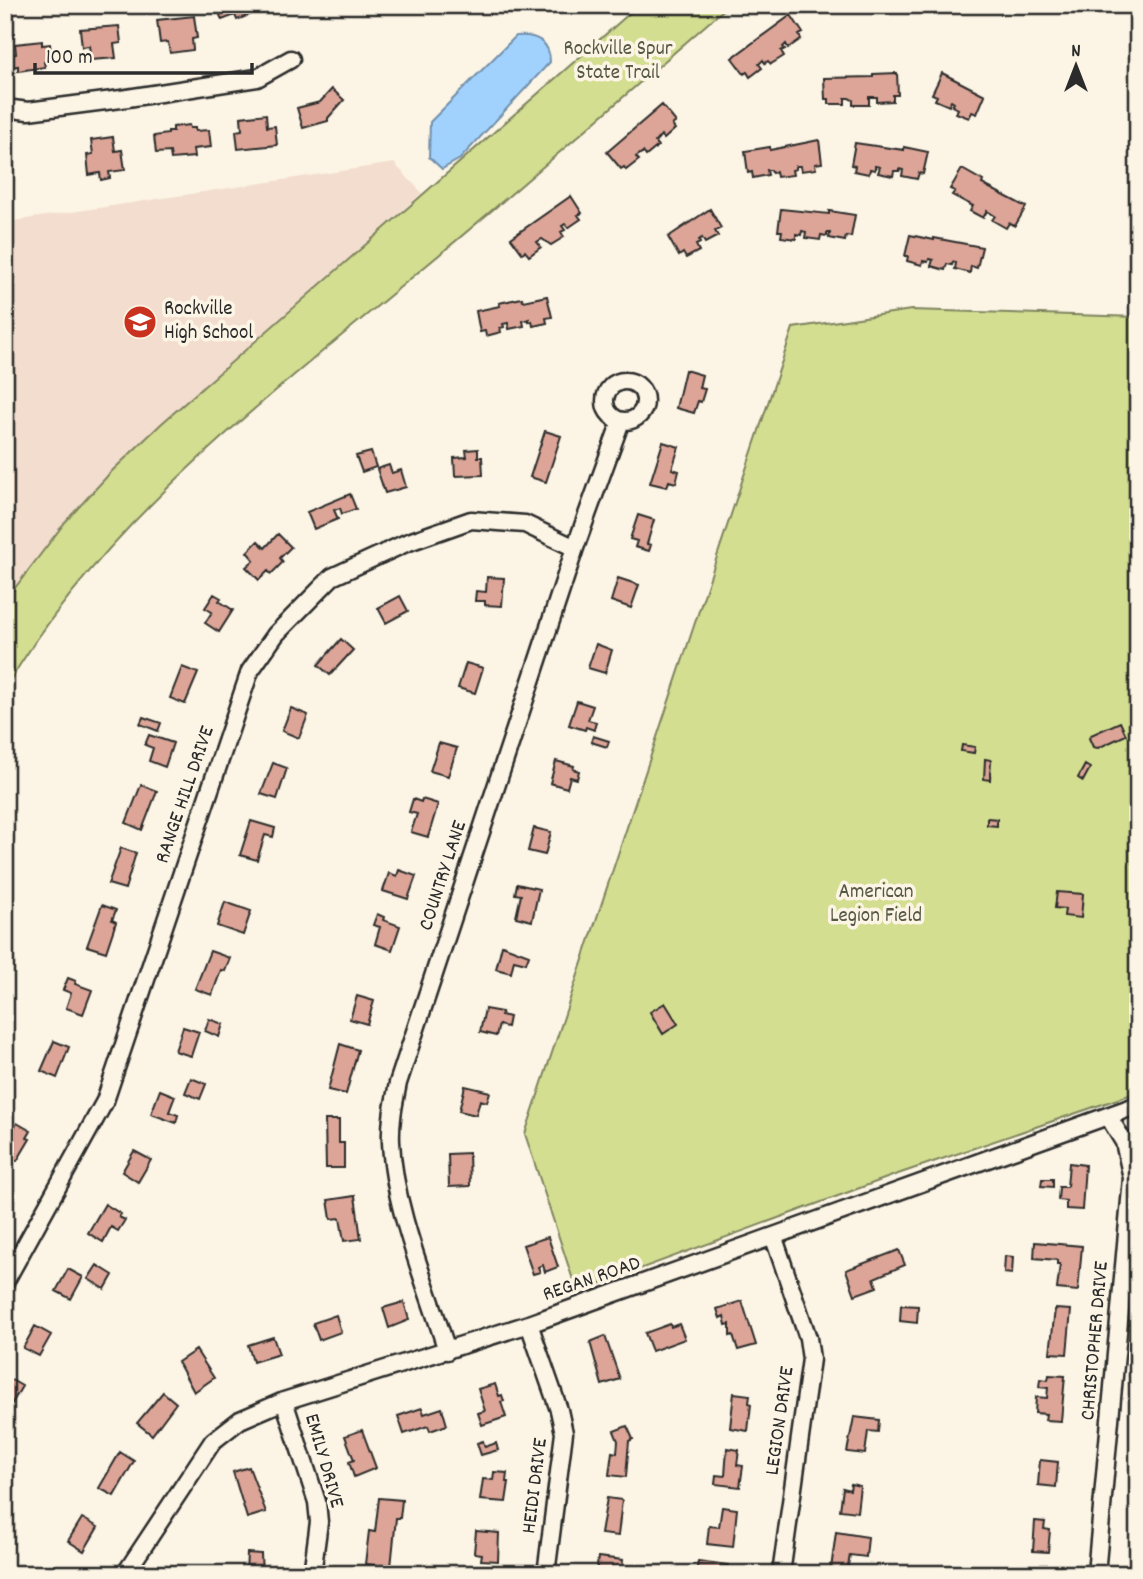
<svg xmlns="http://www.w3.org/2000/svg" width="1143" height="1579" font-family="Dekko,sans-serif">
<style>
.built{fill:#f3ddce}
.green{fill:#d3de91;stroke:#7f845e;stroke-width:2}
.water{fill:#a1d2fe;stroke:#728faa;stroke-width:2}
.building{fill:#dda597;stroke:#2b2b2b;stroke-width:2}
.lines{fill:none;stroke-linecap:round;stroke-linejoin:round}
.minor-casing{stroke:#2b2b2b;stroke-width:21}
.minor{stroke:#fcf5e5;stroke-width:16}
.labels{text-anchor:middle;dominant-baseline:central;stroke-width:7;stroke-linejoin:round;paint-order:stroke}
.park-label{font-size:21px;fill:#555844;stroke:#fcf5e5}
.poi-label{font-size:21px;fill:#2b2b2b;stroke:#fcf5e5;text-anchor:start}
.street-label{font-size:21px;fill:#2b2b2b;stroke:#fcf5e5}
</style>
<rect width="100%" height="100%" fill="#fcf5e5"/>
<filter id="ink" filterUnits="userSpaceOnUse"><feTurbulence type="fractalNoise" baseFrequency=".0143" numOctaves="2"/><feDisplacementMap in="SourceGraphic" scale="14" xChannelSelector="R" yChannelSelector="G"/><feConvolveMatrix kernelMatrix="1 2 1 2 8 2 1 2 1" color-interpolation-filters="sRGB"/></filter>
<g filter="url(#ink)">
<path class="built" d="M394 163 422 193 161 424 112 471 66 521 5 602V220L13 219V221Z"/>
<path class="green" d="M639 5H729C625 95 522 187 416 274 269 397 103 521 5 689V601L66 521 112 471 161 424Z
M911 310 1138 317V1092L895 1175 577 1292 525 1134 793 328Z"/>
<path class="water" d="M516 36C535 34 550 41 550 62L460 159 442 169 429 157 430 122Z"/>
<path class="building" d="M216 5H260L262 10 237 20 235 15 222 20Z
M791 15 803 33 799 35 801 39 788 48 786 44 783 47 785 49 781 51 784 56 771 64 768 61 765 63 763 60 759 64 762 68 750 77 747 72 744 74 732 58Z
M194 16 197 38 192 39 193 50 170 53 168 42 160 43 157 20Z
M119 26 121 43 114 44 116 58 91 60 89 46 82 47 80 29Z
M42 41V45L50 44 52 61 44 62 45 67 18 71V66L10 67 9 55 16 54 15 44Z
M897 73 898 95H893V101L877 102V97H869V105H853V100L849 98H845V104H829V99H825L824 78 873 77V74Z
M942 73 985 95 977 114 972 112 969 118 956 113 958 109 952 106 954 103 951 101 949 106 935 100 937 96 932 94Z
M332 89 344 100 328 118V121L303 128 297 108 320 102Z
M662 105 676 122 672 125 675 129 664 139 661 135 655 142 658 146 646 156 643 152 636 157 639 160 626 170 624 167 621 169 607 152Z
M266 114 267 127 275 126 277 145 238 149 236 131 242 130 241 117Z
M189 125 190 128H195V131L209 130 211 147 193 149 194 157 171 159 170 152 156 153 154 136 168 134V131H173V127Z
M113 137 115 151 122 150 125 170 109 172 110 178 101 180 100 173 89 175 87 155 93 154 91 140Z
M819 140 822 163 815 164 816 169 801 171 800 166H796V169L792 170 793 175 777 177 776 172 772 173 771 170H767L768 175 753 178 752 172 748 173 745 151 770 147V150Z
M855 143 904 150V147L928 152 923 174 919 173 917 179 902 176 903 170 899 169V171H894L893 176 878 173 880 167 875 166V170L870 169 869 174 854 171 855 166 851 165Z
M962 169 983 181 982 184 1026 207 1015 226 1009 223 1006 228 992 220 995 216 987 211 983 218 970 211 973 206 952 195 955 191 950 189Z
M571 196 582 213 578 215 581 219 568 228 565 224 562 226 565 230 561 232 564 237 551 245 542 239 537 242 541 247 529 256 525 251 522 253 511 238Z
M710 209 721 228 715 231 718 236 705 243 702 238 699 240 700 243 696 245 699 251 686 258 683 253 679 256 668 237Z
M781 209 829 214V211L855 215 851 237 846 236 845 241 829 238 830 233H827V236L821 235 820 240 805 238 806 232 802 231 801 235 796 234V239L781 237 782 231H778Z
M910 235 934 240V238L982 247 977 268 971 266 970 273 955 269 956 263 953 262 952 265 947 264 945 270 931 266 933 260 929 259 928 262 923 261 922 265 907 261 908 256H905Z
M547 296 552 317 546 318 547 323 533 326 532 321 529 322V319L523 321 524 326 509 329 508 323 503 324 504 327 500 328 501 332 486 336 485 331 480 332 476 311 500 306 499 303 522 298 523 301Z
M685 370 702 375 699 388 705 389 701 402 698 401 694 413 676 408Z
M545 431 561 436 546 482 530 477Z
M663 442 679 447 672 469 679 471 676 483 669 481 667 487 650 483Z
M478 449V457H482L483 475 455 476 454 458 467 457 466 450Z
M371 452 376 467 362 472 356 456Z
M389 465 392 473 401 470 406 487 385 493 377 469Z
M350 494 356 509 342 514 340 508 334 510 338 519 314 529 307 512Z
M638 515 654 520 647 544 651 545 649 551 635 547 637 541 630 539Z
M278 534 291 547 280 558 283 562 271 574 268 571 259 580 246 567 254 560 247 552 258 541 265 548Z
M487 577 504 578 502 606 485 605V601H475L476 591 486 592Z
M618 578 639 585 631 608 611 601Z
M214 594 221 598 219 601 233 610 219 632 205 623 212 612 205 608Z
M400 596 408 611 386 623 378 608Z
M341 639 353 650 330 675 318 665Z
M596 644 612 650 605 673 588 668Z
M466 663 483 668 475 693 458 688Z
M182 667 198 673 185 704 170 698Z
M577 701 593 706 588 720 596 722 594 730 586 727 585 730 569 725Z
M291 708 308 715 299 738 282 731Z
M143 717 161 723 158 731 140 724Z
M1120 722 1126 735 1098 748 1093 747 1089 738 1091 735Z
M149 735 173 743 165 767 149 761 153 748 145 745Z
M593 736 609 741 607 747 591 742Z
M439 743 457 748 448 776 430 771Z
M962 745 975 747 974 753 961 751Z
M985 759 991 760 990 780 984 779Z
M556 761 574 766 573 769 579 771 577 779 570 777 567 788 550 783Z
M273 763 287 768 277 799 261 794Z
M1085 765 1090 768 1083 781 1078 778Z
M141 785 157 791 142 830 126 823Z
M413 799 421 802 422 799 438 804 428 837 411 832 417 814 409 812Z
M987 818 997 819V826L987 825Z
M251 821 275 828 273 837 265 835 257 860 240 855Z
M534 828 551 832 545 855 528 851Z
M121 848 136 853 125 889 108 884Z
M399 870 416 876 408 899 383 891 389 873 397 876Z
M517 884 539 889 532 921 516 917 521 895 515 894Z
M1057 892 1083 894 1081 918 1064 916 1065 909 1055 908Z
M225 902 251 911 243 935 217 926Z
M102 905 116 910 112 920 116 922 106 952 87 946Z
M377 914 384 917 383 920 400 926 392 950 375 944 380 927 373 925Z
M502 945 529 955 526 963 514 960 511 973 496 969Z
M210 951 230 958 225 971 221 970 212 995 195 989Z
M68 978 76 981 75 984 92 990 83 1014 66 1008 71 993 63 990Z
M357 996 374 1001 367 1024 350 1019Z
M665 1003 678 1024 663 1034 650 1012Z
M485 1009 502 1012 501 1015 509 1017 507 1027 499 1025 496 1036 480 1032Z
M209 1019 223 1024 219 1037 205 1031Z
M183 1027 199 1032 191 1056 175 1051Z
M54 1041 69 1047 57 1078 41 1071Z
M340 1044 358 1050 346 1094 328 1090Z
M191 1078 206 1084 200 1099 185 1093Z
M465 1086 490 1092 487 1102 480 1100 476 1115 459 1111Z
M160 1090 175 1096 169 1112 178 1115 176 1123 151 1114Z
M325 1120H339V1143H344V1168H326Z
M17 1123 31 1131 27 1138 30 1139 17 1161 5 1155V1143Z
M134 1151 151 1160 138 1182 122 1172Z
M469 1153 470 1186 449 1187 448 1154Z
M1069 1163 1085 1165 1082 1210 1066 1209V1201L1058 1200 1059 1187H1067Z
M1042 1179H1053V1187L1041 1186Z
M355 1196 361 1239 344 1241 340 1218 331 1219 328 1200Z
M105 1204 121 1214 119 1217 125 1220 118 1231 111 1227 103 1242 88 1233Z
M548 1237 558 1267 545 1272 543 1265 538 1267 540 1272 533 1274 523 1245Z
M1035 1242 1082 1246 1078 1291 1057 1289 1060 1264H1057V1260L1034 1258Z
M899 1250 905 1265 874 1278 877 1287 855 1295 846 1270Z
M1005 1256 1013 1257 1012 1274 1004 1273Z
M97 1265 113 1275 105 1289 88 1279Z
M68 1269 83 1277 71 1299 56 1291Z
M742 1301 756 1345 738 1350 733 1335 730 1336V1324L726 1325 724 1316 720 1318 717 1309Z
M404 1302 409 1320 389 1328 383 1308Z
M901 1305 918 1306 917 1323 900 1321Z
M1055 1309 1071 1310 1067 1354 1050 1353Z
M336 1315 341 1332 319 1340 313 1323Z
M670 1324 671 1327 679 1324 685 1339 652 1351 645 1333Z
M35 1326 51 1335 39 1356 23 1348Z
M605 1336 620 1379 602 1385 590 1342Z
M273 1337 279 1354 253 1362 248 1345Z
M196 1350 214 1378 194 1392 178 1362Z
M1049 1375 1065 1376 1061 1421 1045 1420 1046 1414 1035 1413 1036 1397 1047 1398 1048 1388 1039 1387 1040 1379 1048 1380Z
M8 1378 22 1386 6 1414 5 1382Z
M495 1384 499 1396 502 1395 504 1401 501 1402 506 1417 482 1425 478 1413 485 1411 478 1389Z
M163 1392 176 1403 152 1435 137 1423Z
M734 1393 750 1395 749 1403 751 1404 748 1431 730 1428Z
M422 1408 424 1414 442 1408 447 1425 430 1431 428 1426 404 1434 398 1416Z
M854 1417 879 1420 878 1432 868 1431 865 1454 847 1452Z
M627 1426 633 1439 629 1441 626 1477 609 1475 612 1452 617 1453 618 1441 614 1431Z
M362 1430 376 1468 354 1477 349 1462 354 1460 345 1436Z
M483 1441 485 1447 496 1443 498 1450 481 1455 477 1443Z
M727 1448 739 1450 737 1465 743 1466 740 1487 715 1484 716 1475 725 1476Z
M120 1452 134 1461 114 1496 99 1488Z
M1040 1460 1058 1462 1056 1487 1038 1485Z
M249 1467 266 1512 247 1518 233 1472Z
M494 1472 507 1473 506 1482H509L506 1502 480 1500 483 1479 493 1480Z
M851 1484 860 1486 857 1512 840 1510 843 1488 850 1490Z
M379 1498 402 1500 400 1518H396L391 1567 365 1564 369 1531 375 1532Z
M607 1498 622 1500 618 1536 601 1534Z
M722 1507 737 1509 733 1547 707 1544 709 1526 719 1527Z
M82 1518 98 1527 84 1551 68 1541Z
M1035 1521 1045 1522 1044 1529 1050 1530 1048 1552 1033 1551Z
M476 1531 499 1533 498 1561 481 1560 482 1554 474 1553Z
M836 1532 868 1537 866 1557 850 1555 847 1571 831 1569Z
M247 1553 261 1554 262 1574H246Z
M598 1557 623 1560 622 1571 614 1570 613 1574H596Z
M698 1561 728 1565 727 1574H696Z
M52 1566 62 1574H46Z"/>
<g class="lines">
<defs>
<path id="minor" d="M5 108 28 111 121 99 257 78 291 59
M605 401a20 20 0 1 1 40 0a20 20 0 1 1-40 0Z
M774 1238 808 1338 811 1359 781 1574
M5 1282 105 1101 250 671 276 634 332 577 406 543 471 520 525 524 575 548
M529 1324 559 1410 564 1433 546 1574
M447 1351C427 1285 394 1210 391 1142 390 1122 394 1103 398 1083L575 548 621 421
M284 1401 317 1502 319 1522 312 1574
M125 1574 213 1441 240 1420 284 1401 529 1324 1138 1105
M1096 1574 1132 1178 1124 1142 1108 1116"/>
</defs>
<use href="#minor" class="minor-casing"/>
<use href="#minor" class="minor"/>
</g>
</g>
<defs>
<symbol id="school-disc" viewBox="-11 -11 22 22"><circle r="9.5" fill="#c8321e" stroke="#fcf5e5"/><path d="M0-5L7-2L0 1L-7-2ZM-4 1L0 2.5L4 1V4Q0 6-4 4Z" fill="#fff"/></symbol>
</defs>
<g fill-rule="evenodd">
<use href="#school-disc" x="121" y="303" width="38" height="38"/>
</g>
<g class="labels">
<g class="park-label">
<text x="618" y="50">Rockville Spur<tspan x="618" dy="24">State Trail</tspan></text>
<text x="876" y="893">American<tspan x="876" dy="24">Legion Field</tspan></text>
</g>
<g class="poi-label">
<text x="164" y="310">Rockville<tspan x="164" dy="24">High School</tspan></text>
</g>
<g class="street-label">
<text transform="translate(186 795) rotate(-71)">RANGE HILL DRIVE</text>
<text transform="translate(444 876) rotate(-72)">COUNTRY LANE</text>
<text transform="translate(592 1280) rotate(-19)">REGAN ROAD</text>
<text transform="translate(1096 1341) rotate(-85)">CHRISTOPHER DRIVE</text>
<text transform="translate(781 1421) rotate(-82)">LEGION DRIVE</text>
<text transform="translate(323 1461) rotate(74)">EMILY DRIVE</text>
<text transform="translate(536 1486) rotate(-83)">HEIDI DRIVE</text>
</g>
</g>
<rect width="1143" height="1579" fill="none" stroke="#fcf5e5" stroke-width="28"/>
<rect x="14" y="14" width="1115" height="1551" fill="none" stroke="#2b2b2b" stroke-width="2.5" filter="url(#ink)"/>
<g transform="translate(1076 66)" stroke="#fcf5e5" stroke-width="5" paint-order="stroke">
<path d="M0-5L12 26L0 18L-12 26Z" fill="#2b2b2b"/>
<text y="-10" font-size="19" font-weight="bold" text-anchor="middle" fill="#2b2b2b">N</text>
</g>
<path d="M35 63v10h217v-10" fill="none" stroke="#2b2b2b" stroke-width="3.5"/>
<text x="46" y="63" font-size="21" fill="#2b2b2b" stroke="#fcf5e5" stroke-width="5" paint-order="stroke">100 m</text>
</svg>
